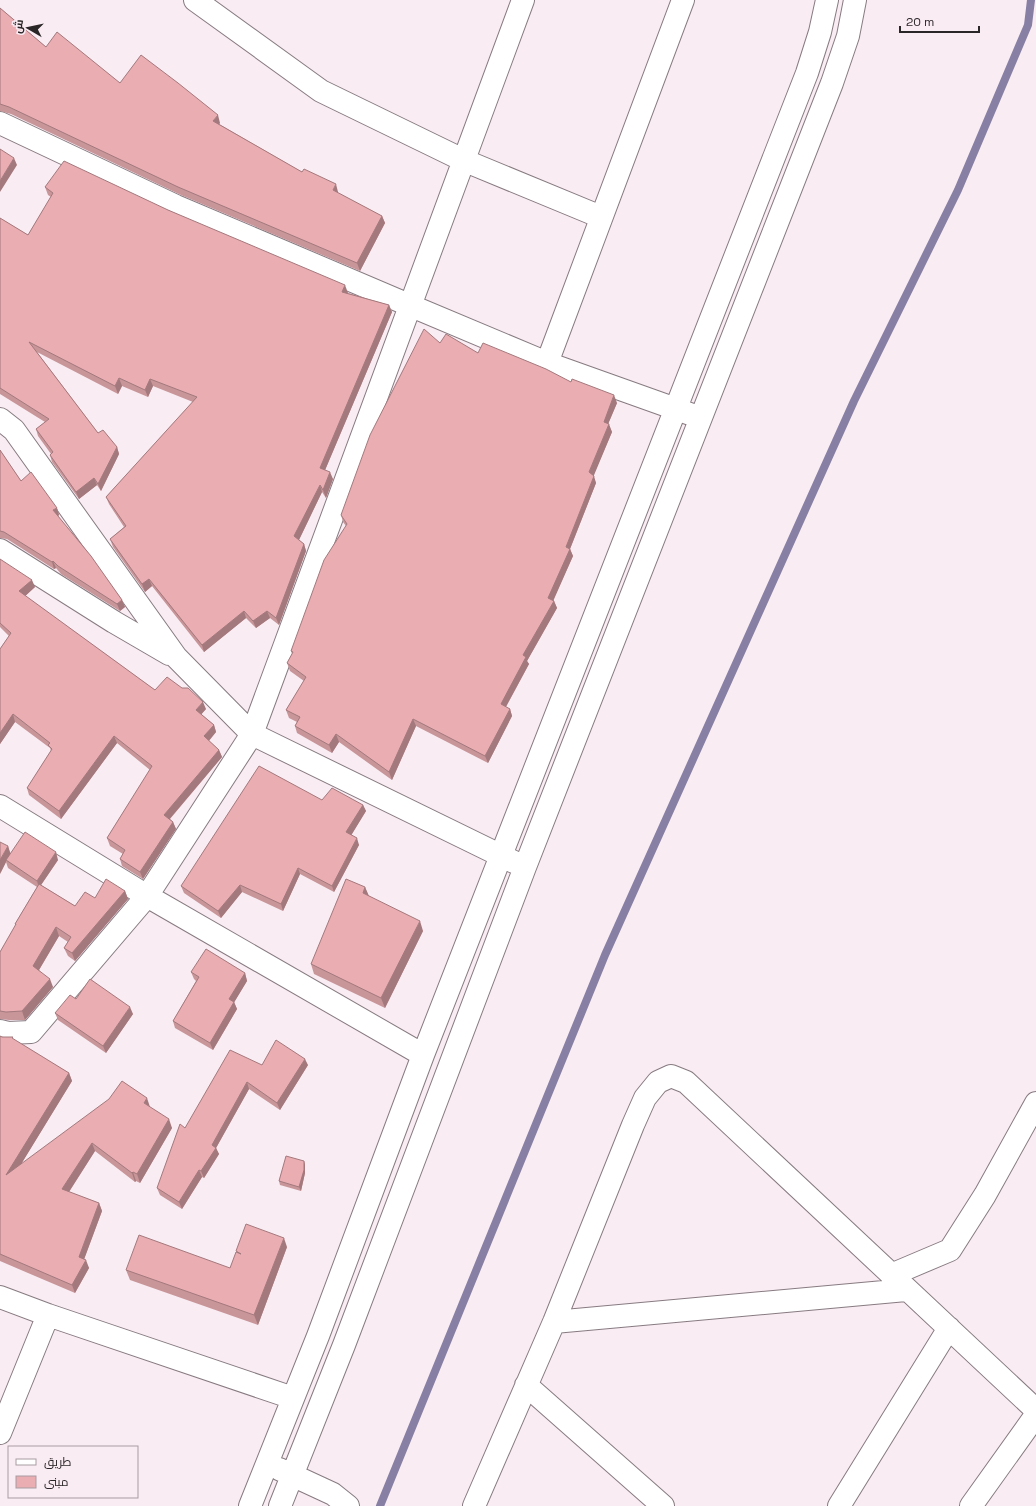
<svg xmlns="http://www.w3.org/2000/svg" width="1036" height="1506" font-family="'Space Grotesk',Cairo,sans-serif">
<style>
.lines{fill:none;stroke-linecap:round;stroke-linejoin:round}
.stream{stroke:#8880a4;stroke-width:8}
.minor-casing{stroke:#877b81;stroke-width:24}
.minor{stroke:#fff;stroke-width:22}
.wall{fill:#c89599}
.shaded-wall{fill:#a3797d}
.building{fill:#e9adb2;stroke:#a3797d}
</style>
<rect width="100%" height="100%" fill="#faecf3"/>
<g class="lines">
<path class="stream" d="M380 1506 605 955 854 401 958 190 1028 25 1031 0"/>
<defs>
<path id="minor" d="M195 0 321 91 463 160 601 217
M0 123 176 206 409 305 547 363 690 414
M547 363 683 0
M0 419 14 430 176 657 252 734 514 862
M0 550 114 622 169 654
M0 806 147 896 423 1055
M0 1031 8 1033 31 1032 147 896 252 734 523 0
M891 1275 950 1250 985 1195 1036 1103
M0 1297 48 1315 293 1398
M554 1322 906 1290
M526 1385 663 1506
M0 1433 48 1315
M279 1469 333 1494 348 1506
M250 1506 318 1336 423 1055 807 73 820 32 827 0
M280 1506 344 1345 525 867 832 83 848 36 855 0
M474 1506 554 1322 633 1125 645 1098 658 1082 671 1076 686 1082 1036 1410
M839 1506 949 1328
M971 1506 1036 1415"/>
</defs>
<use href="#minor" class="minor-casing"/>
<use href="#minor" class="minor"/>
</g>
<path class="wall" d="M0 8 46 47 120 83 220 123 219 124 302 172 338 192V193L382 216 385 223 360 271 181 195 11 114 0 111Z
M45 187 168 210 348 293 389 305 392 312 325 470 333 479 326 498 322 492 299 540 304 544 306 551 279 625 270 618 256 628 246 618 204 652 152 586 145 592 113 547 110 539 124 527 109 504 106 497 193 402 153 386 148 397 122 386 118 394 37 352 98 433 117 447 119 454 101 491 97 485 79 499 52 462 50 455 51 454 38 436 36 429 45 422 0 394V218L28 235 51 197 48 195Z
M440 343 478 353 571 382 617 403 608 424 612 432 593 476 596 483 570 549 573 556 553 600 554 601 557 608 527 661 529 664 506 707 510 709 512 716 488 763 416 726 392 780 339 742 332 753 297 733 295 726 297 722 289 718 286 710 304 681 290 671 287 663 292 654 291 651 346 526 343 522 341 515Z
M0 450 21 481 57 508 59 515 58 516 122 600 125 607 120 611 61 574 56 568 54 569 7 539 0 538Z
M0 559 35 587 25 596 155 690 206 709 201 714 214 725 216 732 209 741 219 750 222 757 170 819 173 822 176 829 143 879 122 866 120 859 123 854 110 846 107 838 150 770 117 743 61 819 29 795 27 788 51 751 50 748 15 722 0 744V649L9 636 0 627Z
M322 800 363 805 366 811 351 835 359 845 334 892 300 874 283 911 242 892 221 918 184 893 181 886Z
M8 846 10 854 58 860 41 885 75 906 95 898 125 891 128 899 75 961 68 956 64 948 68 942 59 936 39 970 53 987 25 1020H9L0 1019V952L16 925 15 924 37 887 8 868 6 862 0 874Z
M365 887 368 895 423 931 385 1008 314 974 311 964Z
M191 972 245 973 247 981 234 1002 237 1009 213 1050 175 1028 173 1021 196 981 194 979Z
M76 999 133 1014 106 1053 58 1020 55 1013Z
M0 1036 14 1040 69 1073 72 1081 21 1164 150 1107 172 1128 140 1183 136 1181 135 1182 95 1151 69 1192 99 1203 102 1211 84 1259 89 1268 75 1293 28 1273 0 1261Z
M262 1065H308L280 1110 249 1089 216 1148 219 1154 204 1178 202 1177 182 1209 160 1195 157 1188 185 1128Z
M304 1161 305 1165V1173L301 1191 280 1185 279 1181Z
M287 1247 258 1325 130 1280 126 1270 230 1268 237 1253 236 1251Z"/>
<path class="shaded-wall" d="M218 115 220 123 216 128 213 121Z
M14 158 17 165 0 192V181Z
M336 184 338 192 336 197 333 190Z
M382 216 385 223 360 271 357 263Z
M345 285 348 293 345 299 342 292Z
M389 305 392 312 323 475 320 468Z
M119 378 122 386 118 394 115 386Z
M150 379 153 386 148 397 145 390Z
M614 395 617 403 606 429 604 422Z
M609 424 612 432 592 480 589 472Z
M117 447 119 454 101 491 98 484Z
M330 472 333 479 326 498 323 490Z
M594 476 596 483 570 549 573 556 551 606 548 598 566 547Z
M94 478 97 485 79 499 76 492Z
M320 485 322 492 297 544 294 536Z
M57 508 59 515 56 518 53 510Z
M304 544 306 551 279 625 276 618Z
M53 561 56 568 54 569 52 562Z
M149 579 152 586 145 592 142 584Z
M32 580 35 587 22 599 19 591Z
M122 600 125 607 120 611 117 604Z
M554 601 557 608 527 661 529 664 503 712 501 704 523 655Z
M244 611 246 618 204 652 202 645Z
M267 611 270 618 256 628 253 621Z
M203 702 206 709 199 717 196 710Z
M510 709 512 716 488 763 485 756Z
M13 714 15 722 0 744V733Z
M413 719 416 726 392 780 389 772Z
M214 725 216 732 206 744 204 736Z
M336 734 339 742 332 753 329 745Z
M114 736 117 743 61 819 59 811Z
M219 750 222 757 167 822 164 815Z
M363 805 366 811 349 839 346 832Z
M173 822 176 829 143 879 140 872Z
M357 838 359 845 334 892 332 886Z
M8 846 11 855 6 860V862L0 874V860Z
M56 852 58 860 39 888 37 881Z
M298 868 300 874 283 911 281 904Z
M240 885 242 892 221 918 218 911Z
M365 887 369 896 363 893Z
M125 891 128 899 75 961 72 953Z
M420 921 423 931 385 1008 381 998Z
M56 927 59 936 36 975 33 966Z
M245 973 247 981 232 1006 229 999Z
M50 979 53 987 25 1020 22 1011Z
M234 1002 237 1009 213 1050 210 1043Z
M130 1007 133 1014 106 1053 103 1046Z
M305 1059 308 1065 280 1110 277 1103Z
M69 1073 72 1081 9 1184 6 1175Z
M247 1082 249 1089 216 1148 219 1154 204 1178 201 1171 212 1145Z
M147 1098 150 1107 144 1103Z
M169 1119 172 1128 140 1183 137 1174Z
M92 1143 95 1151 65 1198 62 1189Z
M304 1161 305 1165V1173L301 1191 299 1187Z
M199 1170 202 1177 182 1209 179 1202Z
M133 1172 136 1181 135 1182 132 1173Z
M99 1203 102 1211 82 1265 79 1257Z
M284 1238 287 1247 258 1325 254 1315Z
M86 1260 89 1268 75 1293 72 1285Z"/>
<path class="building" d="M0 8 46 47 57 32 120 83 141 55 178 83 218 115 213 121 302 172 304 169 336 184 333 190 382 216 357 263 178 187 9 107 0 104Z
M0 149 14 158 0 181Z
M64 161 168 210 345 285 342 292 389 305 320 468 330 472 323 490 320 485 294 536 304 544 276 618 267 611 253 621 244 611 202 645 149 579 142 584 110 539 126 526 106 497 197 397 150 379 145 390 119 378 115 386 29 342 98 433 103 430 117 447 98 484 94 478 76 492 50 455 53 452 36 429 49 419 0 388V218L28 235 53 193 45 187Z
M424 329 440 343 446 334 478 353 483 343 546 369 571 382 572 379 614 395 604 422 609 424 589 472 594 476 566 547 570 549 548 598 554 601 523 655 526 657 501 704 510 709 485 756 413 719 389 772 336 734 329 745 295 726 300 717 286 710 306 677 287 663 293 652 291 651 324 560 347 524 341 515 370 435Z
M0 450 21 481 31 472 57 508 53 510 91 556 122 600 117 604 58 566 53 561 52 562 4 532 0 531Z
M0 559 32 580 19 591 155 690 167 677 182 688H188L203 702 196 710 214 725 204 736 219 750 164 815 173 822 140 872 120 859 125 850 107 838 152 766 114 736 59 811 27 788 52 749 48 745 50 743 13 714 0 733V649L11 633 0 623Z
M259 766 322 800 332 788 363 805 346 832 357 838 332 886 298 868 281 904 240 885 218 911 181 886Z
M25 832 56 852 37 881 6 860Z
M0 842 8 846 0 860Z
M106 879 125 891 72 953 64 948 71 937 56 927 33 966 50 979 22 1011 6 1012 0 1011V952L16 924H15L39 884 75 906 85 892 95 898Z
M346 879 365 887 363 893 420 921 381 998 311 964Z
M206 949 245 973 229 999 234 1002 210 1043 173 1021 199 977 191 972Z
M90 979 130 1007 103 1046 55 1013 70 995 76 999Z
M0 1036 2 1037H13L12 1038 69 1073 6 1175 109 1099 122 1081 147 1098 144 1103 169 1119 137 1174 133 1172 132 1173 92 1143 62 1189 99 1203 79 1257 86 1260 72 1285 0 1254Z
M276 1040 305 1059 277 1103 247 1082 212 1145 216 1148 201 1171 199 1170 179 1202 157 1188 180 1124 185 1128 230 1050 262 1065Z
M286 1156 304 1161V1170L299 1187 279 1181Z
M246 1224 284 1238 254 1315 126 1270 139 1235 230 1268 236 1252 241 1254 236 1251Z"/>
<rect x="8" y="1446" width="130" height="52" fill="#faecf3" stroke="#a79ca1"/>
<rect x="16" y="1459" width="20" height="6" fill="#ffffff" stroke="#a79ca1"/>
<text x="44" y="1466" font-size="12" fill="#2a2527">طريق</text>
<rect x="16" y="1476" width="20" height="12" fill="#e9adb2" stroke="#a79ca1"/>
<text x="44" y="1486" font-size="12" fill="#2a2527">مبنى</text>
<g transform="translate(28 28) rotate(279)" stroke="#faecf3" stroke-width="3" paint-order="stroke">
<path d="M0-3L7 15L0 10L-7 15Z" fill="#2a2527"/>
<text y="-6" font-size="11" font-weight="bold" text-anchor="middle" fill="#2a2527">ش</text>
</g>
<path d="M900 26v6h79v-6" fill="none" stroke="#2a2527" stroke-width="2"/>
<text x="906" y="26" font-size="12" fill="#2a2527" stroke="#faecf3" stroke-width="3" paint-order="stroke">20 m</text>
</svg>
